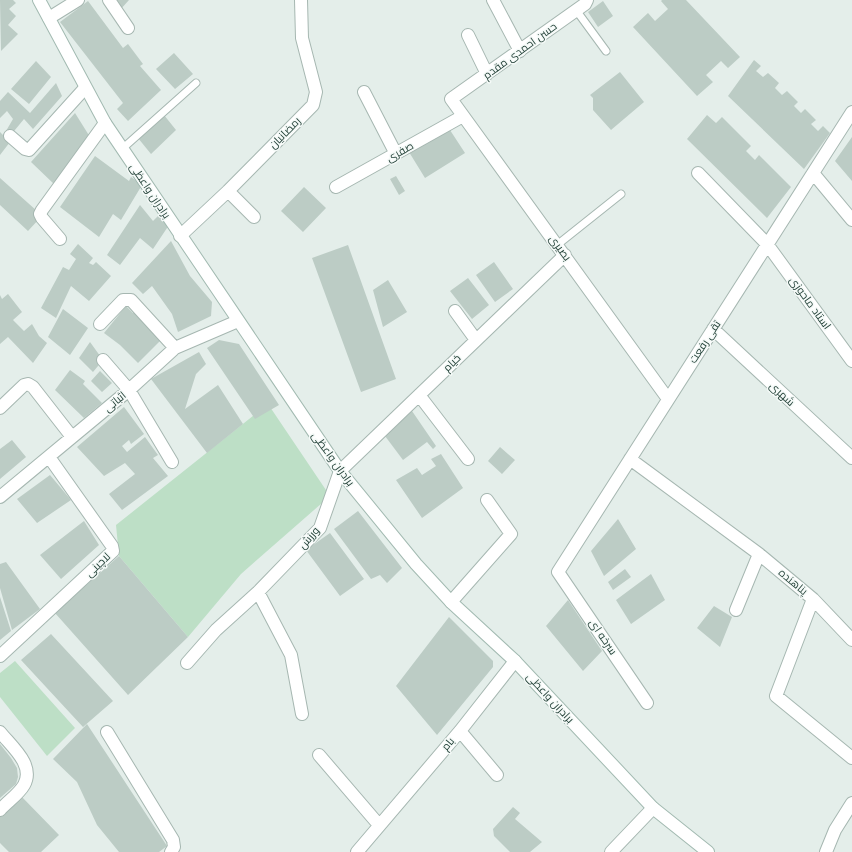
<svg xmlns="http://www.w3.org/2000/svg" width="852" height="852" font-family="'Varela Round',Cairo,sans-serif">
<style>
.green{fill:#bddfc6}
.building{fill:#bcccc5}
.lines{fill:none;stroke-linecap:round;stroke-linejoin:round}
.lane-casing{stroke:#a6b7b1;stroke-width:9}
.street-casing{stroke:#a6b7b1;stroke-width:14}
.secondary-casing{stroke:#a2bab1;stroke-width:14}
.lane{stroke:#fff;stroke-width:7}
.street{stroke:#fff;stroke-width:12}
.secondary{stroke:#fff;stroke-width:12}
.labels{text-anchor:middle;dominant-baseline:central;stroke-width:3;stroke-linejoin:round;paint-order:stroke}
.street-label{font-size:11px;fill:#234138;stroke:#f5faf8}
</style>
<rect width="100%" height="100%" fill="#e4eeea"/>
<path class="green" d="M268 404 330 496 241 574 188 637 119 556 116 525Z
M15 661 75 728 47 756 0 697V673Z"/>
<path class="building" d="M0 0H13L16 3 9 9 16 16 8 25 18 34 1 51Z
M114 0H129L120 10Z
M662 0H686L740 57 728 68 721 61 706 75 713 82 697 96 633 27 648 13 655 21 668 9 661 1Z
M88 1 123 48 128 44 143 64 140 66 161 90 128 121 117 109 123 103 60 22Z
M603 1 613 16 598 27 588 12Z
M174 53 193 74 175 89 156 69Z
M754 60 761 66 756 71 763 77 768 73 779 83 775 88 782 95 787 91 798 102 794 106 801 113 805 109 816 120 811 124 818 131 823 126 830 133 804 169 728 96Z
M36 61 51 77 29 104 11 89Z
M620 72 644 102 611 130 593 110V98L590 95Z
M56 83 62 96 33 129 24 119 10 136 6 131 13 119 7 111 0 118V101L8 92 30 113Z
M75 113 90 137 55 185 31 162Z
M164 115 176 130 151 154 138 138Z
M707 115 716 123 722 117 751 146 746 151 755 160 759 155 791 187 767 218 687 139Z
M448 127 465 153 425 178 409 152Z
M0 132 10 142 0 155Z
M852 137V181L835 161Z
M95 156 129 181 131 177 142 185 121 220 113 214 99 237 60 207Z
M396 176 405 191 399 195 390 179Z
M0 178 37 211 39 219 28 231 0 205Z
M304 187 326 208 303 232 281 211Z
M140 205 153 221 161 213 169 225 153 249 140 238 120 265 107 255Z
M171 241 190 276 212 302 211 316 178 332 172 314 152 286 143 294 132 283Z
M78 244 93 258 89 263 93 265 96 262 111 276 89 301 71 286 56 318 41 308 63 267 69 270 76 259 70 254Z
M348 245 396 379 361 392 312 258Z
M494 262 513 289 495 302 476 275Z
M468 278 489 305 472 319 450 291Z
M388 280 407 312 383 327 373 290Z
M8 294 22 312 13 320 24 331 32 324 39 336 47 343 33 363 8 337 0 344V295L2 299Z
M126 306 133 313 136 310 162 339 138 363 120 345 104 333Z
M63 309 88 328 70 355 48 337Z
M219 340 239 344 279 405 255 419 207 348Z
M90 342 103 360 93 372 79 358Z
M199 352 206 364 196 374 185 409 218 385 243 424 207 453 151 379Z
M70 370 85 381 83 384 102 403 84 418 55 390Z
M100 371 112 383 102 392 91 381Z
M124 407 144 434 131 444 129 440 122 446 127 452 145 437 158 455 153 458 168 476 122 510 109 494 135 474 125 463 104 476 77 447Z
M412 411 436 446 433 449 427 442 403 460 385 436Z
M12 440 26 457 0 479V449Z
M500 447 515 460 502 474 488 461Z
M441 454 463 488 422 518 396 480 417 468 422 475 436 466 431 459Z
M50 475 71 500 37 523 17 499Z
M358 511 402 568 387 583 380 575 371 579 334 529Z
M618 519 636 549 604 576 591 551Z
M84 521 99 545 61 579 40 555Z
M330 533 364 579 340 596 306 550Z
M119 556 188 637 128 695 55 613Z
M6 562 40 609 12 630 0 588V564Z
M625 569 631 577 613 590 608 582Z
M651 574 665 600 631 624 616 600Z
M0 597 11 631 0 640Z
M568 600 602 651 583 671 546 626Z
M714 606 732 617 720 647 697 628Z
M449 617 493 661V667L437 735 396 686Z
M51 634 113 701 83 727 21 660Z
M87 724 167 846 159 852H119L97 825 77 782 53 759Z
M0 744 11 758 17 768 18 777 16 784 0 798Z
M21 796 59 835 41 852H9L0 843V816Z
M513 807 520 813 515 819 542 842 530 852H510L494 836 493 829Z"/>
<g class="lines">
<defs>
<path id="lane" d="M576 10 606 51
M122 149 196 83
M557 245 621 194"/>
<path id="street" d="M109 0 128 28
M493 0 520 51
M587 0 585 4 451 99 668 399
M49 18 78 0
M468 35 487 74
M364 92 396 154
M10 136 25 149 29 150 85 88
M698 173 767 244 852 361
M813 173 852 220
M336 187 463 116
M228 191 254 217
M180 236 228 191 313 105 316 92 302 38 301 0
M60 239 42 218 40 214 42 210 105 123
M455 311 476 340
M100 324 123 300H131L175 348
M713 329 852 458
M103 360 129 390 172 462
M419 395 468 459
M0 408 24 385 28 384 33 387 72 437
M630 459 759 554 813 599 852 640
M0 497 129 390 175 348 238 321
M258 592 291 655 302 714
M813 599 776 696 852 758
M451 602 511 534 487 500
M736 610 759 554
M0 656 113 551 112 546 49 457
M187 663 216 630 258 592 320 528 340 471 565 255
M647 703 558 572 852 112
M460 731 497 775
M0 732C12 747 35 765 24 785 19 794 7 802 0 810
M107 732 173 840 174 847 171 852
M319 755 379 825
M357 852 460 731 515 661
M611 852 653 808
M826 852 835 830 852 803"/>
<path id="secondary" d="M39 0 105 123 340 471 416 564 451 602 515 661 653 808 708 852"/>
</defs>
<use href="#lane" class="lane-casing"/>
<use href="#street" class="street-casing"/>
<use href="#secondary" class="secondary-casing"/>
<use href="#lane" class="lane"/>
<use href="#street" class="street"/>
<use href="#secondary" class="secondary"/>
</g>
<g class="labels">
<g class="street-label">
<text transform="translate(520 51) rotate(-36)">حسن احمدی مقدم</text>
<text transform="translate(285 133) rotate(-45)">رمضانیان</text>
<text transform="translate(400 152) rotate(-29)">صفری</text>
<text transform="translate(150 191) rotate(56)">برادران واعظی</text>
<text transform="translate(560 248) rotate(54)">بصیری</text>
<text transform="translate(810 303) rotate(54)">استاد ماحوزی</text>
<text transform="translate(705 342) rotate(-57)">تقی رفعت</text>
<text transform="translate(452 363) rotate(-44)">خیام</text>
<text transform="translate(782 394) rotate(43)">شهری</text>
<text transform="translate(115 402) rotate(-40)">اثباتی</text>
<text transform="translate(333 459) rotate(54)">برادران واعظی</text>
<text transform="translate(309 538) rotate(-49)">ورزش</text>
<text transform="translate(98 565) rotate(-44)">لاچینی</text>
<text transform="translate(793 582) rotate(40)">پناهنده</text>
<text transform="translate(603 637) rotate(56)">سرخه ای</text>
<text transform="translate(550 698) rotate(47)">برادران واعظی</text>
<text transform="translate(448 744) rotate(-50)">بام</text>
</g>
</g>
</svg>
